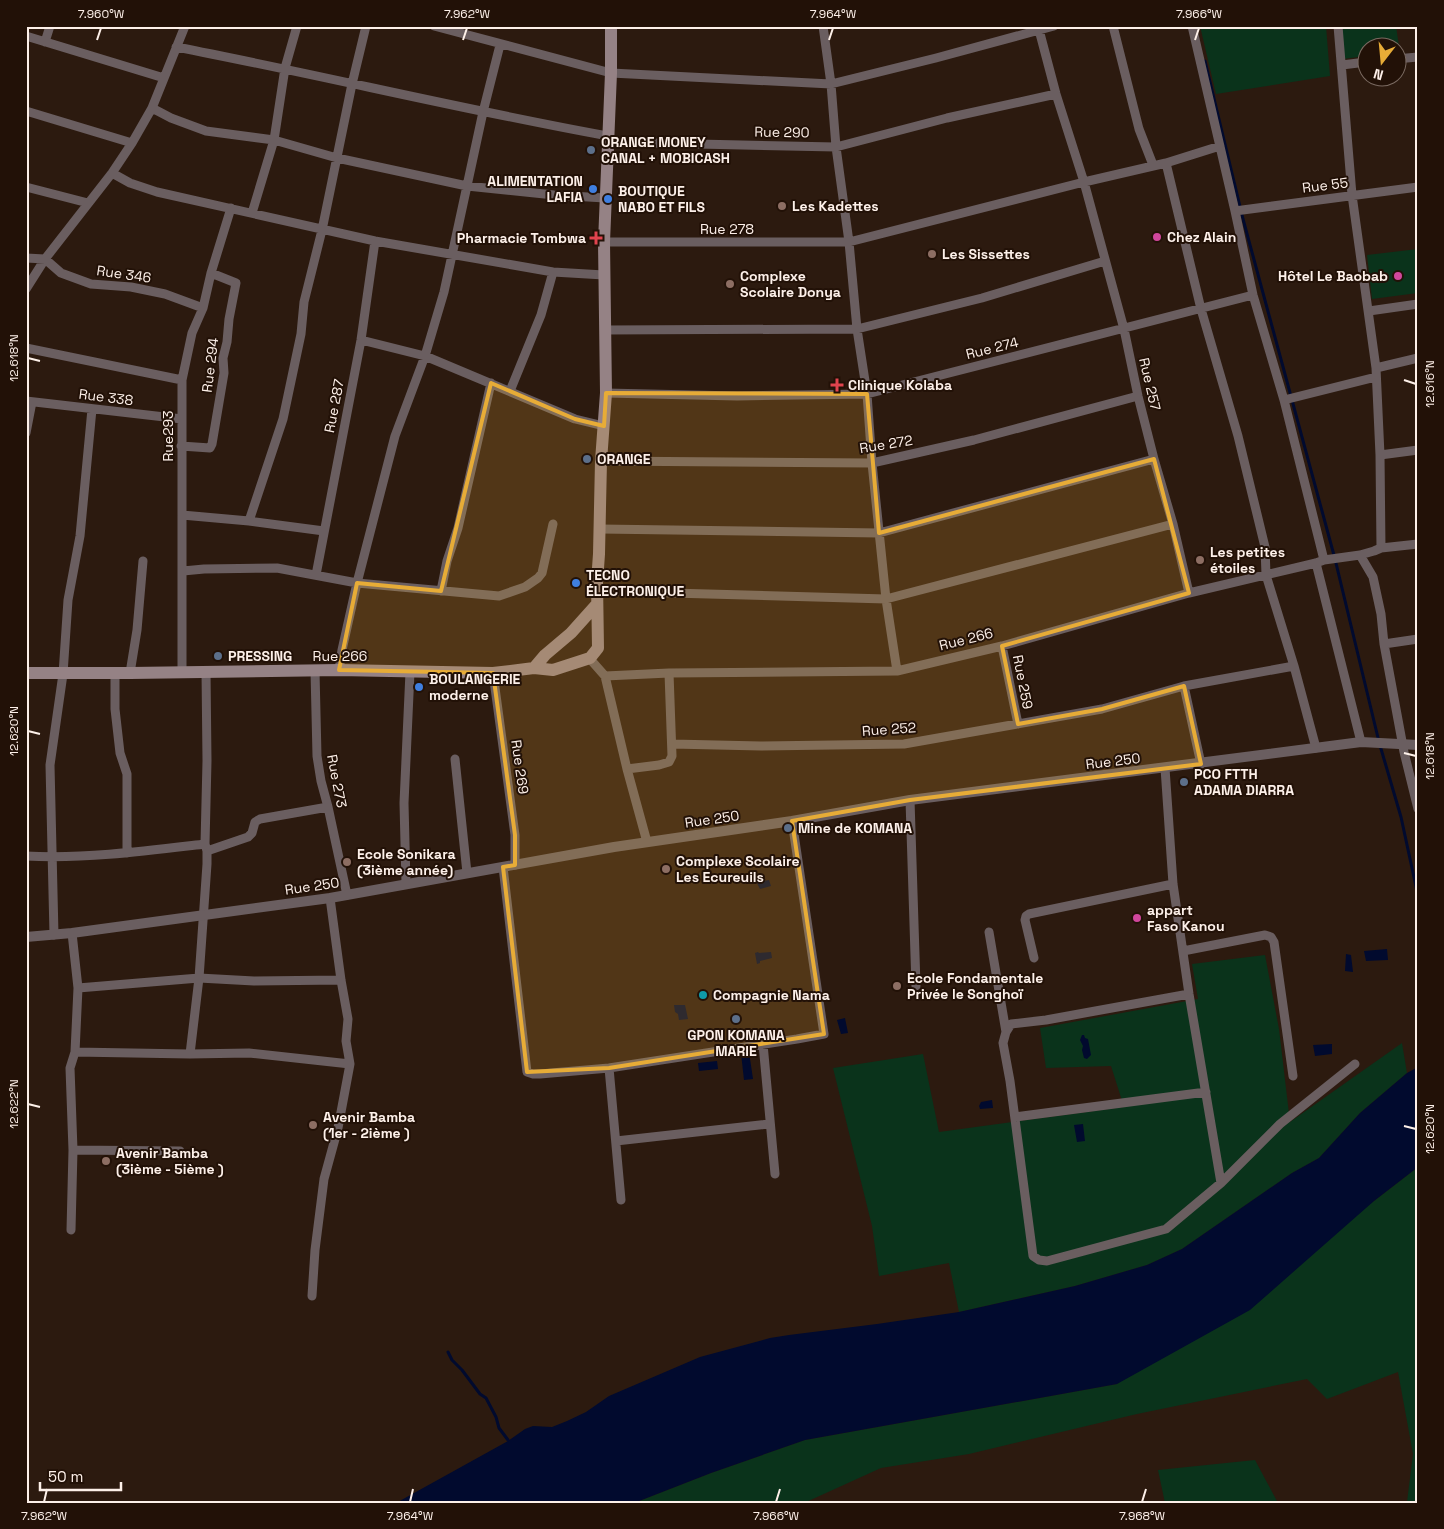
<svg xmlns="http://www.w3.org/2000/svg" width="1444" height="1529" font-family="'Space Grotesk',sans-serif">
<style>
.green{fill:#0a331b}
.water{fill:#010a2e}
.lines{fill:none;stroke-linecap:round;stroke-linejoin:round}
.stream{stroke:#010a2e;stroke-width:3}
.minor{stroke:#6a5e60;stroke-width:9}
.tertiary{stroke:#6a5e60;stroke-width:10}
.secondary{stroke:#958285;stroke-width:12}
.marked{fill:#e7ac37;fill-opacity:0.2;stroke:#e7ac37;stroke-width:4;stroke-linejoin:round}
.ticks{fill:none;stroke:#fdf0e9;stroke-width:2}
.service-dot{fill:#5c6f8a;stroke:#221107;stroke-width:2}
.shop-dot{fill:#3f7fe0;stroke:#221107;stroke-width:2}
.education-dot{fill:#8d6e63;stroke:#221107;stroke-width:2}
.hotel-dot{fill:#d1479c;stroke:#221107;stroke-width:2}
.health-dot{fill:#e0444e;stroke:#221107;stroke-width:2}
.culture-dot{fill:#0f9aa8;stroke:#221107;stroke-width:2}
.labels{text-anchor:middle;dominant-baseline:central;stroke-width:4;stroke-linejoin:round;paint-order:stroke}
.street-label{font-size:14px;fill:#fdf0e9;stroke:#221107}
.poi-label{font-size:14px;font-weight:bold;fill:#fdf0e9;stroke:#221107;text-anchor:start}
.neatline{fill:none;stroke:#fdf0e9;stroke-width:2}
.ticks-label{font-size:12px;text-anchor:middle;fill:#fdf0e9}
</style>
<rect width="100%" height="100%" fill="#2c1a0f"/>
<path class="green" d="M1200 26H1326L1330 76 1216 94Z
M1340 26H1396L1400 53H1397L1396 48H1366V56L1343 59Z
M1418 249V293L1372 299 1367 255Z
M1265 955 1279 1029 1290 1122 1402 1043 1407 1073 1360 1113 1319 1158 1292 1173 1182 1249 1147 1265 1075 1286 959 1312 949 1263 879 1276 872 1226 833 1068 923 1054 939 1132 1124 1107 1111 1066 1046 1068 1040 1028 1198 999 1192 964Z
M1418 1167V1503H1405L1407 1502 1413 1454 1398 1372 1327 1399 1307 1379 1137 1414 969 1454 881 1468 804 1503H634L711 1473 805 1440 1117 1384 1374 1201Z
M1255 1460 1278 1503H1165L1158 1470Z"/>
<path class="water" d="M759 875 761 877 763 881 769 880 771 886 760 889 754 877Z
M1387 949 1388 960 1366 961 1364 951Z
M758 952 759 953 771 952 772 958 760 961V963L757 964 755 953Z
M1346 954 1351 955 1353 972 1345 971Z
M674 1005H685L688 1019 679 1020 678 1014 675 1012Z
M845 1018 848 1033 841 1034 837 1020Z
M1082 1035H1084L1085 1038 1088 1039 1091 1055 1087 1059 1084 1058 1082 1050 1083 1046 1080 1040Z
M1332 1044V1054L1315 1056 1313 1045Z
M749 1052 753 1079 744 1080 741 1053Z
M717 1061 718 1069 699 1071 698 1063Z
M1418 1067V1167L1374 1201 1250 1310 1117 1384 805 1440 711 1473 634 1503H396L508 1441 525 1429 533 1426 552 1427 567 1421 586 1412 609 1396 700 1357 770 1338 789 1335 877 1324 959 1312 1075 1286 1147 1265 1182 1249 1292 1173 1319 1158 1360 1113 1407 1073Z
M992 1100 993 1108 980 1109 979 1106 981 1102Z
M1083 1124 1085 1141 1077 1142 1074 1125Z"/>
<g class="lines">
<path class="stream" d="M1205 61 1243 219 1335 559 1379 742 1401 817 1418 896
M448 1352 452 1360 462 1370 480 1394 486 1398 496 1417 499 1428 508 1440"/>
<path class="minor" d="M434 26 611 73 831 84 936 58 1054 26
M823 26 831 84 836 147 849 242 857 329 867 394 872 463 886 599 897 671
M1038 26 1056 94 1084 182 1124 329 1138 396 1154 459 1173 524 1189 593
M1113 26 1139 129 1153 165
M1192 26 1235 211 1253 295 1284 400 1324 560
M1338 26 1352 195 1376 368 1380 455 1381 548
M26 36 164 78
M45 42 50 26
M176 47C321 75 464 110 608 136
M1396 59 1418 57
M1342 65 1366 62
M152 108 171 118 206 131 274 140 337 158 467 186 554 195 605 198
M26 111 132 143
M608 142 836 147 947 118 1056 94
M1166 163 1201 309 1238 436 1265 547 1266 575 1294 666 1316 748
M112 173 130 183 157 192 375 241 553 272 604 275
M26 187 88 203
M1235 211 1418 187
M252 213 274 140 285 68 297 26
M604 242H849L1084 182 1166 163 1220 146
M26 258 45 259 61 273 91 284 131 287 165 294 203 308
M26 289 45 259 112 173 132 143 152 108 185 26
M1369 311 1418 304
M605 330 857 329 982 298 1105 261
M361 340 425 356 575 419 604 426
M26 348 182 380
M1376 368 1418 358
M510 391 541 315 553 272
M606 393 737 396 867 394 1253 295
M1284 400 1376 377
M26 401 182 419
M26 433 32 402
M181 446 210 448 212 444 224 373 223 358 227 342 229 319 236 283 211 273
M1380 455 1418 450
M601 461 872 463 974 440 1138 396
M182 515 249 521 324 531
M249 521 283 419 301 334 304 302 322 230 352 84 366 26
M600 529 879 533 1154 459
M1360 555 1373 577 1381 614 1384 644 1404 752 1418 809
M1316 563 1361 742
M183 571 204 569 277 568 357 583 499 596 525 587 538 578 542 573 553 524
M316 575 361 340 375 241
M441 591 447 561 458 528 491 383
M597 591 886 599 1173 524
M1384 644 1418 639
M1002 646 1018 724
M590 659 605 676 627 769 647 842
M339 670 342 650 357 583 395 436 425 356 444 292 483 112 500 45
M315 671 317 756 321 781 328 807 347 895
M115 672V709L120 753 127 774V853
M182 672V380L192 333 203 308 211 273 231 208
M130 673 137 630 143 561
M493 673 515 835V865
M605 676 669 673 897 671 1002 646 1189 593 1316 563 1324 560 1360 555 1374 551 1381 548 1418 544
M1184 686 1201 764
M672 744 761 746 904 744 1102 709 1184 686 1294 666
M455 759 467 873
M1165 768 1173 884 1189 994 1221 1183
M627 769 659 765 669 762 672 756 669 673
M910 800 916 986
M207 851 248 837 252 833 255 822 260 819 328 807
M26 856C86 859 146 851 205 844
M503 867 527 1072 533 1074H540L609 1068 797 1039 824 1034 792 821
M406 884 404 803 410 672
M989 932 1006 1032
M54 935 50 765 63 674 68 600 80 536 92 409
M1183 951 1265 935 1271 937 1274 942 1293 1076
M1034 958 1025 920 1026 916 1029 914 1173 884
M78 988 199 978 254 981 341 980
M1189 994 1046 1020 1011 1024 1006 1032 1003 1043 1010 1081 1033 1256 1039 1260 1047 1261 1166 1229 1221 1183 1280 1124 1355 1064
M763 1044 775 1174
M75 1052 190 1054 249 1053 350 1064
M190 1054 199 978 207 864V851L205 844 207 761 206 671
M609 1068 621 1200
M1015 1117 1206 1092
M616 1141 769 1124
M73 1150 180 1151
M71 1230 73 1150 70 1068 75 1052 78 988 72 933
M312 1296 315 1250 324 1179 338 1128 350 1064 346 1041 348 1019 341 980 330 898"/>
<path class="tertiary" d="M26 937 72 933 330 898 614 847 792 821 910 800 1361 742 1418 745"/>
<path class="secondary" d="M534 668 545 655 571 633 597 604
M26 673H130L339 670 493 673 534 668 553 670 590 658 598 648 597 582 599 554 601 461 606 393 604 242 611 73V26"/>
</g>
<path class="marked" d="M491 383 575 419 604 426 606 393 867 394 879 533 1154 459 1189 593 1002 646 1018 724 1102 709 1184 686 1201 764 910 800 792 821 824 1034 609 1068 527 1072 503 867 515 865V835L493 673 339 670 357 583 441 591Z"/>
<path class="ticks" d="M97 40 101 28M463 40 467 28M829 40 833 28M1195 40 1199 28M28 358 40 361M1404 380 1416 384M28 731 40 734M1404 753 1416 756M28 1104 40 1107M1404 1126 1416 1129M44 1502 47 1489M410 1502 413 1489M776 1502 780 1489M1142 1502 1146 1489"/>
<g class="service-dot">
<circle cx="591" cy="150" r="5"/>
<circle cx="587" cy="459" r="5"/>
<circle cx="218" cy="656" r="5"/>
<circle cx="1184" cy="782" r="5"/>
<circle cx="788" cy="828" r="5"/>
<circle cx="736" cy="1019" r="5"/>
</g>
<g class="shop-dot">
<circle cx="593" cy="189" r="5"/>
<circle cx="608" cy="199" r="5"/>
<circle cx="576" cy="583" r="5"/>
<circle cx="419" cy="687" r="5"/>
</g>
<g class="education-dot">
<circle cx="782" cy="206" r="5"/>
<circle cx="932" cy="254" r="5"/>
<circle cx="730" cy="284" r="5"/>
<circle cx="1200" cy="560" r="5"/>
<circle cx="347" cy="862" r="5"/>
<circle cx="666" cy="869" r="5"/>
<circle cx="897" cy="986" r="5"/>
<circle cx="313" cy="1125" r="5"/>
<circle cx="106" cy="1161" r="5"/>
</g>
<g class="hotel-dot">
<circle cx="1157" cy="237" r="5"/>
<circle cx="1398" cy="276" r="5"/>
<circle cx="1137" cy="918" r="5"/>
</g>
<g class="health-dot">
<path d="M593.5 230.5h5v5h5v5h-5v5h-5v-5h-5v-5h5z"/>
<path d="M834.5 377.5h5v5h5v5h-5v5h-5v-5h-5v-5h5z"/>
</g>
<circle class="culture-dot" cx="703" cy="995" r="5"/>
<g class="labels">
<g class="street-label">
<text transform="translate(782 132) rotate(1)">Rue 290</text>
<text transform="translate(1325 185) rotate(-7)">Rue 55</text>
<text x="727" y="229">Rue 278</text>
<text transform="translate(124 274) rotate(8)">Rue 346</text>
<text transform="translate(992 348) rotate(-14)">Rue 274</text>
<text transform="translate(210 365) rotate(-83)">Rue 294</text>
<text transform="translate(1150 384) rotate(77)">Rue 257</text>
<text transform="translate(106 397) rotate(7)">Rue 338</text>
<text transform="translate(334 406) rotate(-79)">Rue 287</text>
<text transform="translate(168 436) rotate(-90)">Rue293</text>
<text transform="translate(886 444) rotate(-9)">Rue 272</text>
<text transform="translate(966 639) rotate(-14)">Rue 266</text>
<text x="340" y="656">Rue 266</text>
<text transform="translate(1023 682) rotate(79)">Rue 259</text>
<text transform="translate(889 729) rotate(-4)">Rue 252</text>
<text transform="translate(1113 761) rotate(-7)">Rue 250</text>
<text transform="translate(520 767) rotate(82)">Rue 269</text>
<text transform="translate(337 781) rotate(79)">Rue 273</text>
<text transform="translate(712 819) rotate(-8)">Rue 250</text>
<text transform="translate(312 886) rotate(-8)">Rue 250</text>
</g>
<g class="poi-label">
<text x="601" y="142">ORANGE MONEY<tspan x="601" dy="16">CANAL + MOBICASH</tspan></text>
<text x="583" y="181" text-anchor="end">ALIMENTATION<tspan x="583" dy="16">LAFIA</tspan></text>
<text x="618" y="191">BOUTIQUE<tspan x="618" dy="16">NABO ET FILS</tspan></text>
<text x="792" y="206">Les Kadettes</text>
<text x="1167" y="237">Chez Alain</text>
<text x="586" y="238" text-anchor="end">Pharmacie Tombwa</text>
<text x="942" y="254">Les Sissettes</text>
<text x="740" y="276">Complexe<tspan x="740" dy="16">Scolaire Donya</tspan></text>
<text x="1388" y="276" text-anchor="end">Hôtel Le Baobab</text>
<text x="848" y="385">Clinique Kolaba</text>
<text x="597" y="459">ORANGE</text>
<text x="1210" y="552">Les petites<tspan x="1210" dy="16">étoiles</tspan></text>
<text x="586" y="575">TECNO<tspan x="586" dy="16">ÉLECTRONIQUE</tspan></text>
<text x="228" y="656">PRESSING</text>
<text x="429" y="679">BOULANGERIE<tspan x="429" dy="16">moderne</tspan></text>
<text x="1194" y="774">PCO FTTH<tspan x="1194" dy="16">ADAMA DIARRA</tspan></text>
<text x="798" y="828">Mine de KOMANA</text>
<text x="357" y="854">Ecole Sonikara<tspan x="357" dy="16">(3ième année)</tspan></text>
<text x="676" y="861">Complexe Scolaire<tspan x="676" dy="16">Les Ecureuils</tspan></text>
<text x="1147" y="910">appart<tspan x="1147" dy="16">Faso Kanou</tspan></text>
<text x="907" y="978">Ecole Fondamentale<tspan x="907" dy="16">Privée le Songhoï</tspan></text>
<text x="713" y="995">Compagnie Nama</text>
<text x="736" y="1035" text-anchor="middle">GPON KOMANA<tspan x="736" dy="16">MARIE</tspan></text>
<text x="323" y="1117">Avenir Bamba<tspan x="323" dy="16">(1er - 2ième )</tspan></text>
<text x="116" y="1153">Avenir Bamba<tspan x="116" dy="16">(3ième - 5ième )</tspan></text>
</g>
</g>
<rect width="1444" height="1529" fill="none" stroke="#221107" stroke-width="55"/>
<g transform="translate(1382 62) rotate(196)"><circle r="24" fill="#221107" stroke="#7a6a61"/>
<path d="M0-4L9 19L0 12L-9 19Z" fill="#e7ac37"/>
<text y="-8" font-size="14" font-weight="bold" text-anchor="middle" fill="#fdf0e9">N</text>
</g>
<path d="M40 1482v8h81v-8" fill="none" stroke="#fdf0e9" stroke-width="2.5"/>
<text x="48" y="1482" font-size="15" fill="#fdf0e9" stroke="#221107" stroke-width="4" paint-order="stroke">50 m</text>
<rect x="28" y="28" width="1388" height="1474" class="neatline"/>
<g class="ticks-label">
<text x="101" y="18">7.960°W</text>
<text x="467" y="18">7.962°W</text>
<text x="833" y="18">7.964°W</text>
<text x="1199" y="18">7.966°W</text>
<text transform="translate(14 358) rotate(-90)" y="4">12.618°N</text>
<text transform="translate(1430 384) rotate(-90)" y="4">12.616°N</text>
<text transform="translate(14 731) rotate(-90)" y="4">12.620°N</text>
<text transform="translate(1430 756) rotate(-90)" y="4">12.618°N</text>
<text transform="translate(14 1104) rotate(-90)" y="4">12.622°N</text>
<text transform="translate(1430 1129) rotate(-90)" y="4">12.620°N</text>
<text x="44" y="1520">7.962°W</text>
<text x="410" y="1520">7.964°W</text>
<text x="776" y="1520">7.966°W</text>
<text x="1142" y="1520">7.968°W</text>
</g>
</svg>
